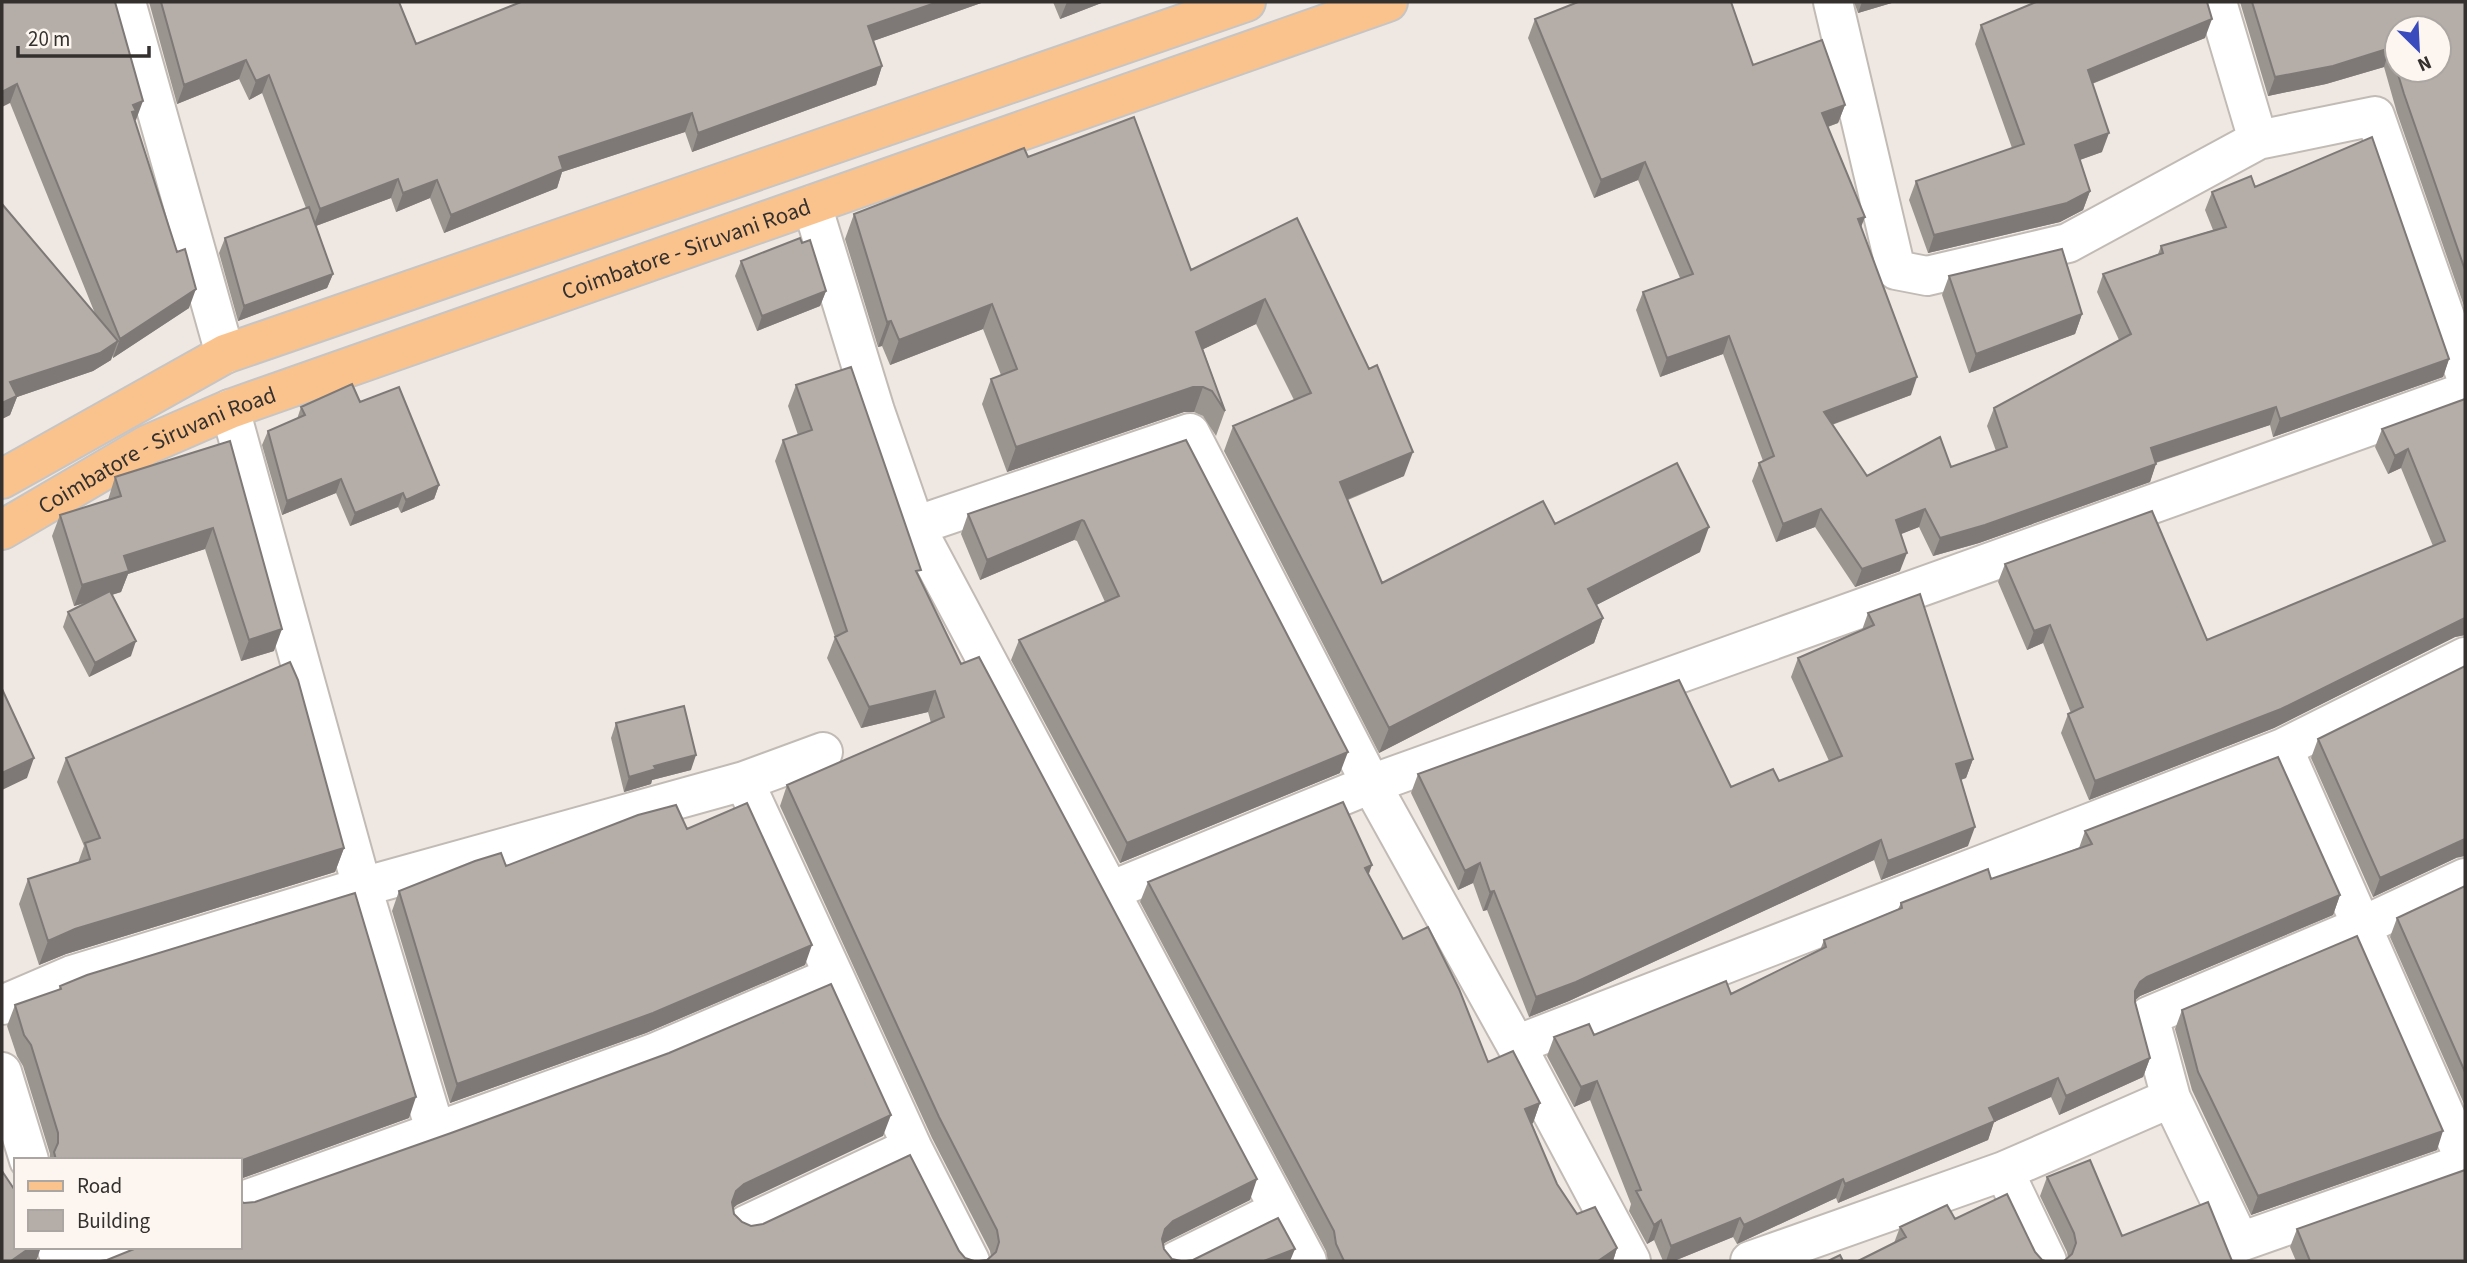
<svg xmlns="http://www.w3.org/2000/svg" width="2467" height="1263" font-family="'Source Sans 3',sans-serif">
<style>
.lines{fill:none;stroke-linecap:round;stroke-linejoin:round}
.minor-casing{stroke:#c2bbb5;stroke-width:42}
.primary-casing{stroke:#c6c5c4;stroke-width:42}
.minor{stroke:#fff;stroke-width:38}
.primary{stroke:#fac38e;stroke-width:38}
.wall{fill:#9b9590}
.shaded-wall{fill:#7e7976}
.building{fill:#b4ada8;stroke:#7e7976;stroke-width:2;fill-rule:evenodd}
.labels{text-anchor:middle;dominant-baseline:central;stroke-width:5;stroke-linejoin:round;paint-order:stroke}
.street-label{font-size:23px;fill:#33302e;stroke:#fdf5ef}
</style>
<rect width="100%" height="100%" fill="#efe8e2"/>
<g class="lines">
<defs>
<path id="minor" d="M126 2 225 354
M1833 2 1896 270 1927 276 2068 243 2258 140
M2217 2 2258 140 2375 116 2465 374
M812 205 875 411 915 526 1307 1261
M915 526 1190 433 1371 784 1516 1045 1631 1261
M2283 748 2465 657
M1110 891 1371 784 2465 392
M834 976 912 1147
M2 1005 72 975 362 887 230 409
M1516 1045 2283 748 2465 1160
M2 1072 29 1160
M2171 1098 2149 1016 2362 926 2465 878
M436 1133 362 887 744 781 823 752
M2004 1171 2047 1261
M240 1202 654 1053 834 976 744 781
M746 1225 912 1147 970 1261
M56 1247 61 1261
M91 1261 126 1247
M1176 1261 1279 1210
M1750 1261 2004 1171 2171 1098 2240 1242 2465 1163"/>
<g id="primary">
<path d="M2 479 225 354 1246 2"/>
<path id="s1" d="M2 530 147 445 230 409 1388 2"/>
</g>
</defs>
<use href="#minor" class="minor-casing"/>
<use href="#primary" class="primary-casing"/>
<use href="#minor" class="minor"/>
<use href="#primary" class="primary"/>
</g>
<path class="wall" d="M2 2 136 120 134 121 189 308 113 358 112 355 111 360 93 371 17 397 10 415 2 419V204L96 316 10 103Z
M149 2H399L416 44 521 2H984L873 41 882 66 876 85 692 152 685 132 562 172 557 188 444 233 430 198 396 212 391 198 316 226 333 274 327 288 238 321 219 253 225 238 306 208 262 93 249 100 239 79 177 104Z
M1053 2H1104L1060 19Z
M1854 2H1895L1858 13Z
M2240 2H2465V309L2397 113 2384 67 2326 84 2268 96Z
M1535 19 1753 65 1845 105 1838 123 1828 127 1861 226 1911 395 1832 425 1867 476 1951 467 1996 451 1987 426 1994 408 2119 340 2097 292 2103 274 2158 254 2161 246 2213 230 2205 210 2212 192 2255 187 2449 359 2443 377 2273 437 2270 425 2156 463 2150 482 1979 543 1933 556 1919 527 1900 534V571L1855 587 1815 527 1776 542 1752 481 1759 463 1763 461 1723 354 1660 377 1636 310 1643 292 1680 278 1638 180 1594 198 1528 38Z
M1981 25 2205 38 2092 84 2102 152 2080 160 2090 191 2083 210 2060 222 1928 253 1909 200 1916 181 2012 148 1975 44Z
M1028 157 1191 270 1297 218 1404 476 1348 500 1382 583 1555 524 1700 552 1596 605 1603 618 1594 643 1379 753 1224 451 1233 426 1294 400 1256 324 1203 349 1225 411 1216 436 1203 416 1194 412H1184L1007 472 982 404 991 379 1001 375 983 329 890 365 882 346 878 347 845 239 854 214Z
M741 261 826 291 820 306 757 331 735 276Z
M1949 276 2082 314 2075 334 1969 373 1942 295Z
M796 385 918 576 961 664 1250 1200 1166 1242 1163 1244 1164 1249 1172 1259 987 1260 991 1257 990 1251 932 1138 780 806 787 785 931 723 928 712 861 728 827 658 835 637 775 461 783 440 798 435 788 406Z
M2465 399V635L2455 637 2274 728 2089 800 2061 733 2068 714 2071 713 2043 643 2027 650 1998 582 2005 564 2207 640 2433 546 2401 468 2388 474 2375 447 2382 429Z
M360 402 439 485 434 499 401 513 398 507 350 526 336 493 282 515 262 445 268 431 297 419 301 407Z
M1186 440 1340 773 1120 863 1011 660 1019 640 1105 602 1077 541 1074 540 980 580 961 534 968 514Z
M230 441 274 651 241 661 205 549 128 574 121 592 112 595 131 656 89 677 63 627 68 612 86 603 74 606 52 536 60 515 108 500 115 477Z
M1868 613 1973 759 1966 778 1961 780 1968 846 1881 880 1874 860 1569 1001 1529 1017 1487 910 1483 911 1473 883 1458 890 1411 793 1418 774 1731 787 1779 781 1829 761 1791 677 1798 658 1862 630Z
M616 723 691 770 652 780 651 784 624 792 611 738Z
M2318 739 2456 858 2373 897 2311 758Z
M66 758 344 848 335 872 66 954 39 965 19 904 28 879 78 863 84 846 57 782Z
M687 829 805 965 646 1033 450 1103 392 911 399 891 506 866Z
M2085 831 2340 895 2333 915 2140 996 2135 1000 2150 1058 2143 1077 2059 1115 2051 1097 1994 1122 1988 1140 1838 1203 1836 1198 1737 1244 1733 1237 1674 1261H1663L1654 1240 1647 1244 1629 1211 1631 1204 1590 1100 1574 1107 1547 1056 1554 1037 1594 1035 1731 994 1820 950 1824 940 1898 909 1901 903 1991 879 2079 848Z
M1369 875 1403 939 1488 1062 1540 1103 1533 1123 1532 1124 1557 1184 1577 1214 1617 1248 1613 1261H1328L1326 1251 1140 902 1148 882Z
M2465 886V1106L2390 937 2397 918Z
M60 986 409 1118 240 1179V1160H50V1154L23 1066 17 1056 7 1026 15 1005 59 990Z
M2182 1010 2437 1150 2251 1215 2192 1090 2175 1029Z
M2047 1177 2122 1236 2068 1258 2067 1252 2040 1196Z
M1955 1219 2035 1252 2042 1260 1894 1243 1900 1227Z
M2297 1229 2465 1261H2296L2290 1247Z"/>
<path class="shaded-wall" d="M938 2H984L862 45 868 26Z
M1067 2H1104L1060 19Z
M1862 2H1895L1858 13Z
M2212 19 2205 38 2081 88 2088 70Z
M2390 48 2384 67 2326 84 2268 96 2275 77Z
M246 60 239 79 177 104 184 85Z
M882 66 876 85 692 152 698 133Z
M269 75 262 93 249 100 256 81Z
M17 84 10 103 2 107V92Z
M143 101 136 120 132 122 125 131 133 105Z
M1845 105 1838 123 1815 131 1822 113Z
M692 113 685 132 562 172 557 188 444 233 451 215 559 157Z
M2109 133 2102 152 2068 164 2075 145Z
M1645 162 1638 180 1594 198 1601 180Z
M398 179 391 198 313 227 320 209Z
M437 180 430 198 396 212 403 193Z
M2090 191 2083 210 2060 222 1928 253 1934 235Z
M1865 217 1858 235V219Z
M333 274 327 288 238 321 244 306Z
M196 289 189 308 113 358 120 339Z
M826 291 820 306 757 331 762 316Z
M1265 299 1256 324 1187 357 1196 332Z
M992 304 983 329 890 365 899 340Z
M2082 314 2075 334 1969 373 1976 354Z
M891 321 882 346 878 347 887 322Z
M1729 336 1723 354 1660 377 1667 358Z
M118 341 111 360 93 371 17 397 10 415 2 419V403L10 382Z
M2449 359 2443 377 2273 437 2280 419Z
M1917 377 1911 395 1817 430 1824 412Z
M1193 387H1203L1194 412H1184L1007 472 1016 447Z
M2276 407 2270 425 2145 466 2151 448Z
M2408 449 2401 468 2388 474 2395 456Z
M1413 452 1404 476 1331 506 1340 482Z
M2156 464 2150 482 1979 543 1933 556 1940 538Z
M341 479 336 493 282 515 287 501Z
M439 485 434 499 401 513 406 500Z
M403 493 398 507 350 526 355 513Z
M1821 509 1815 527 1776 542 1783 524Z
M1925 509 1919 527 1889 539 1896 520Z
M1082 520 1074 540 980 580 987 560Z
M1709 527 1700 552 1579 614 1588 589Z
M213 528 205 549 128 574 121 592 74 606 82 585 124 556Z
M1907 553 1900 571 1855 587 1862 569Z
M1603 618 1594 643 1379 753 1389 728Z
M2465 618V635L2455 637 2274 728 2089 800 2095 781Z
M2050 625 2043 643 2027 650 2034 631Z
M282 629 274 651 241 661 249 640Z
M136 641 131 656 89 677 95 663Z
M935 691 928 712 861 728 869 707Z
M1348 752 1340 773 1120 863 1127 843Z
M696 755 691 770 652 780 651 784 624 792 629 777 654 766Z
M34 758 27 778 2 790V773Z
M1973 759 1966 778 1949 783 1956 764Z
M1975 827 1968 846 1881 880 1888 861Z
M2463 839H2465V856L2456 858 2373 897 2380 878Z
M1881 840 1874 860 1569 1001 1529 1017 1536 997Z
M344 848 335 872 66 954 39 965 48 941 75 929Z
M1480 863 1473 883 1458 890 1465 871Z
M1372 865 1365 885V868Z
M1494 891 1487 910 1483 911 1490 892Z
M2340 895 2333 915 2140 996 2133 1002 2135 991 2140 982 2147 977Z
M812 945 805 965 646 1033 450 1103 457 1084Z
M2150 1058 2143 1077 2059 1115 2066 1096Z
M2058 1078 2051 1097 1994 1122 1988 1140 1838 1203 1845 1184 1989 1108Z
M1597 1081 1590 1100 1574 1107 1581 1087Z
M416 1097 409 1118 240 1179V1161Z
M1540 1103 1533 1123 1518 1129 1525 1109Z
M891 1115 883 1136 737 1205 729 1212 736 1191 744 1184Z
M2443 1131 2437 1150 2251 1215 2258 1196Z
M1257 1179 1250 1200 1166 1242 1157 1249 1165 1229 1173 1221Z
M1843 1179 1836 1198 1737 1244 1744 1225Z
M1740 1218 1733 1237 1674 1261H1666L1671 1246Z
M1661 1220 1654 1240 1647 1244 1654 1225Z
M31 1247H41L37 1259 34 1261H11Z
M1617 1248 1613 1261H1598Z
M1295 1249 1290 1261H1264Z"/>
<path class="building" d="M2 2H115L143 101 133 105 136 111 132 112 177 252 185 249 196 289 120 339 17 84 2 92Z
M161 2H399L416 44 521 2H938L868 26 882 66 698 133 692 113 559 157 563 169 451 215 437 180 403 193 398 179 320 209 269 75 256 81 246 60 184 85Z
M1578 2H1731L1753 65 1822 40 1845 105 1822 113 1865 217 1858 219 1917 377 1824 412 1867 476 1940 437 1951 467 2007 447 1994 408 2131 334 2103 274 2163 253 2161 246 2226 227 2212 192 2251 176 2255 187 2372 137 2449 359 2280 419 2276 407 2151 448 2156 464 1985 525 1940 538 1925 509 1896 520 1907 553 1862 569 1821 509 1783 524 1759 463 1774 456 1729 336 1667 358 1643 292 1693 274 1645 162 1601 180 1535 19Z
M2036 2H2207L2212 19 2088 70 2109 133 2075 145 2090 191 2067 203 1934 235 1916 181 2024 144 1981 25Z
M2252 2H2465V270L2404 94 2390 48 2333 66 2275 77ZM2397 28H2439V70H2397Z
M1134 117 1191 270 1297 218 1369 369 1377 365 1413 452 1340 482 1382 583 1543 501 1555 524 1677 463 1709 527 1588 589 1603 618 1389 728 1233 426 1311 393 1265 299 1196 332 1225 411 1212 391 1203 387H1193L1016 447 991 379 1017 369 992 304 899 340 891 321 887 322 854 214 1024 148 1028 157Z
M2 204 118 341 100 353 10 382 17 396 2 403Z
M309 207 333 274 244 306 225 238Z
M800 238 802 243 810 240 826 291 762 316 741 261Z
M2062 249 2082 314 1976 354 1949 276Z
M851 367 921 570 916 571 961 664 979 657 1257 1179 1173 1221 1165 1229 1162 1239 1164 1249 1172 1259 1181 1261H979L987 1260 996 1252 999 1242 997 1230 939 1117 787 785 944 717 935 691 869 707 835 637 847 631 783 440 812 430 796 385Z
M352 384 360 402 399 387 439 485 406 500 403 493 355 513 341 479 287 501 268 431 305 415 301 407Z
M2465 399V618L2281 709 2095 781 2068 714 2083 707 2050 625 2034 631 2005 564 2152 511 2207 640 2445 541 2408 449 2395 456 2382 429Z
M1186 440 1348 752 1127 843 1019 640 1119 596 1084 521 1082 520 987 560 968 514Z
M230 441 282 629 249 640 213 528 124 556 129 571 82 585 60 515 121 496 115 477Z
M110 591 136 641 95 663 68 612Z
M1920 594 1973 759 1956 764 1975 827 1888 861 1881 840 1576 982 1536 997 1494 891 1490 892 1480 863 1465 871 1418 774 1679 680 1731 787 1773 769 1779 781 1842 756 1798 658 1874 625 1868 613Z
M290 662 298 680 344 848 75 929 48 941 28 879 90 859 85 843 100 838 66 758Z
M2465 666V839L2380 878 2318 739Z
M2 689 34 758 2 773Z
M684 706 696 755 654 766 656 769 629 777 616 723Z
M2278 757 2340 895 2147 977 2140 982 2135 991V1002L2150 1058 2066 1096 2058 1078 1989 1108 1995 1121 1845 1184 1843 1179 1744 1225 1740 1218 1671 1246 1661 1220 1654 1225 1636 1191 1641 1190 1597 1081 1581 1087 1554 1037 1589 1024 1594 1035 1726 981 1731 994 1826 947 1824 940 1902 908 1901 903 1988 869 1991 879 2092 844 2085 831Z
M1343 802 1372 865 1365 868 1403 939 1428 927 1459 989 1488 1062 1513 1051 1540 1103 1525 1109 1557 1184 1577 1214 1595 1207 1617 1248 1598 1261H1344L1336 1244 1334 1231 1148 882Z
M747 803 812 945 653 1013 457 1084 399 891 475 861 501 853 506 866 638 815 676 805 687 829Z
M2465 886V1072L2397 918Z
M355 893 416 1097 240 1161V1160H56L54 1152 58 1143V1133L31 1045 24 1035 15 1005 61 989 60 986 87 975Z
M2357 936 2443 1131 2258 1196 2198 1072 2182 1010Z
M831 984 891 1115 744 1184 736 1191 732 1202 734 1214 742 1222 751 1226 763 1224 910 1155 959 1251 965 1258 974 1261H100L107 1260 139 1247H240V1201L244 1203 255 1202 451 1133 669 1053Z
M2090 1160 2122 1236 2208 1202 2232 1261H2064L2072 1254 2076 1243 2074 1233 2047 1177Z
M2465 1170V1261H2310L2297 1229Z
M2 1171 16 1192V1247H31L11 1261H2Z
M2007 1194 2035 1252 2042 1260 2045 1261H1858L1906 1237 1900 1227 1947 1205 1955 1219Z
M1278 1218 1295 1249 1264 1261H1186L1193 1260Z
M1840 1255 1843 1261H1828Z"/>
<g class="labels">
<g class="street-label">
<text stroke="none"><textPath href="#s1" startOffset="742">Coimbatore - Siruvani Road</textPath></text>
<text stroke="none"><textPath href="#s1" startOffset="175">Coimbatore - Siruvani Road</textPath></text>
</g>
</g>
<rect width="2467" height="1263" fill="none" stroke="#33302e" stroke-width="7"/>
<rect x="14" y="1158" width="228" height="91" fill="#fdf5ef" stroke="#aca6a2" stroke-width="2"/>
<rect x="28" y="1181" width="35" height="10" fill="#fac38e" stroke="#aca6a2" stroke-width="2"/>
<text x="77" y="1193" font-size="21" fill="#33302e">Road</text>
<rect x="28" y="1210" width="35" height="21" fill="#b4ada8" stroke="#aca6a2" stroke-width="2"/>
<text x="77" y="1228" font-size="21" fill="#33302e">Building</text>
<g transform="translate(2418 49) rotate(156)"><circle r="33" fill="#fdf5ef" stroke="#aca6a2" stroke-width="2"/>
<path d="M0-5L12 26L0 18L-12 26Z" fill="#3a4bbe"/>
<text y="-10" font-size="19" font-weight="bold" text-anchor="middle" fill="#33302e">N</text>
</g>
<path d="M18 46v10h131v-10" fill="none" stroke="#33302e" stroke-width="3.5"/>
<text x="28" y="46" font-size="21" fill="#33302e" stroke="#fdf5ef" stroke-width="5" paint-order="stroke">20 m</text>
</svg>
